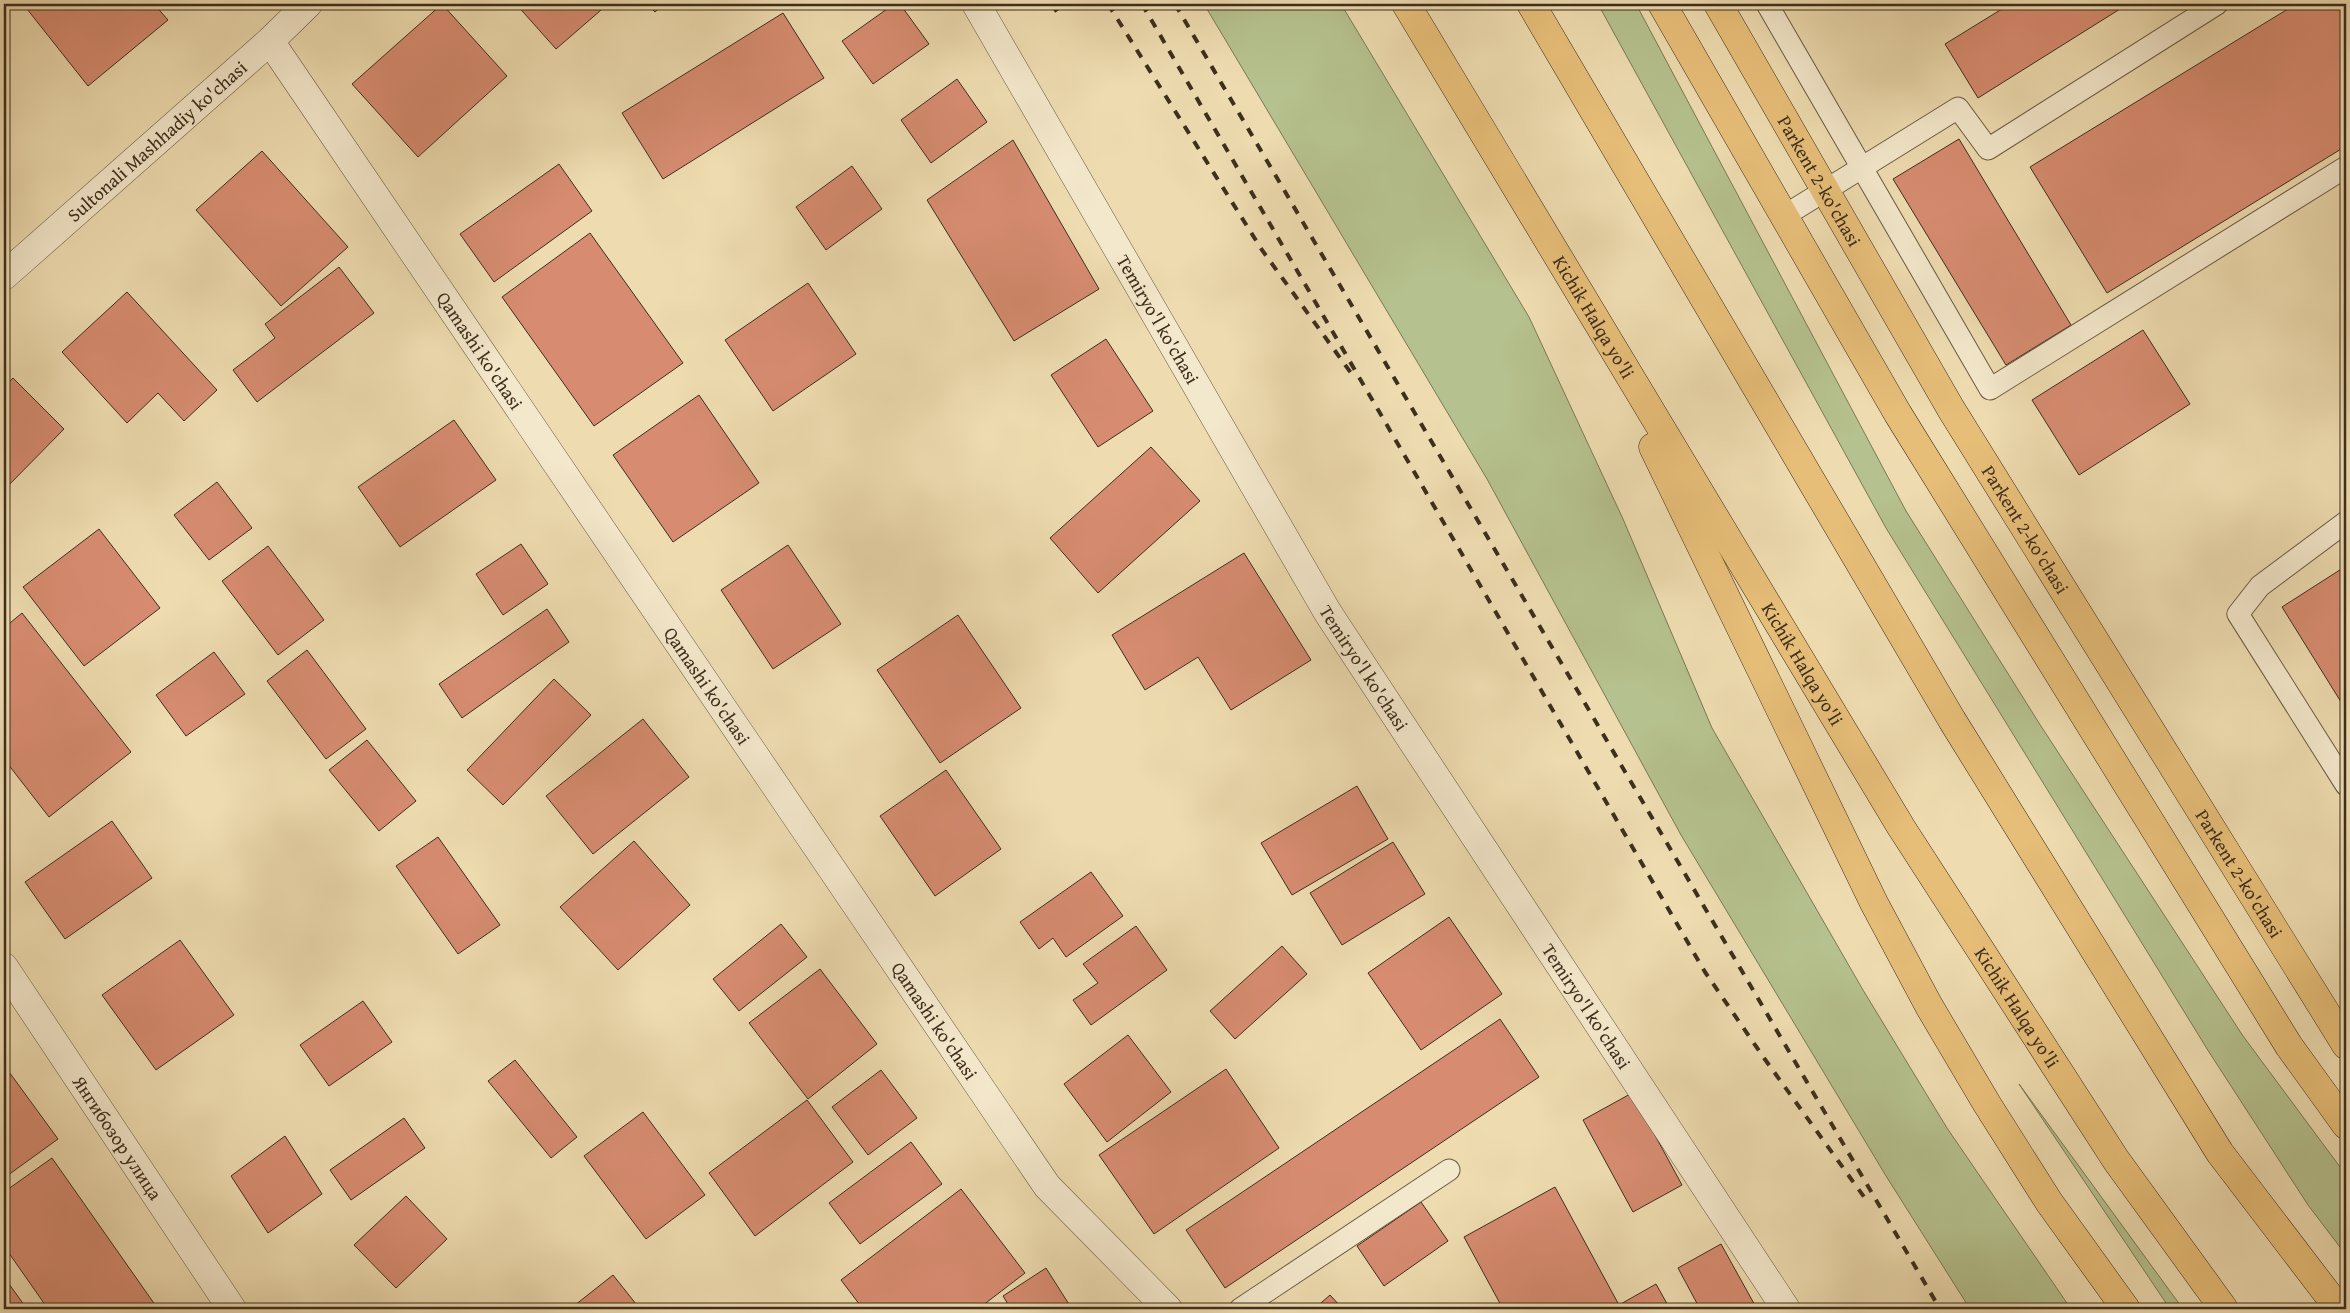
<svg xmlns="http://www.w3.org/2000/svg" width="2350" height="1313" font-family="'Gentium Book Plus',serif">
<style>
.green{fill:#b5c18e;stroke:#797856}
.building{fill:#d78c71;stroke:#3d2e1e}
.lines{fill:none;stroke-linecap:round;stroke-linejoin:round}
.service-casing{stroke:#695a42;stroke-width:23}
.minor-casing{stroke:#695a42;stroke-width:29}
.primary-casing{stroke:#3d2e1e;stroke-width:29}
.trunk-casing{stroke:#3d2e1e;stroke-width:29}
.service{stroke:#f4e8cc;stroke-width:21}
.minor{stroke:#f4e8cc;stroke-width:28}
.primary{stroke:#e7be78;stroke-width:28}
.trunk{stroke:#e7be78;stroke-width:28}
.rail{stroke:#3d2e1e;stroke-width:4;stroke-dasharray:9 9;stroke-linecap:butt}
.labels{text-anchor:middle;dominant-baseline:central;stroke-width:4.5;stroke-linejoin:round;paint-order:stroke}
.street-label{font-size:19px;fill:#3d2e1e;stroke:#f4e8cc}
</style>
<rect width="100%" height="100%" fill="#eedcb0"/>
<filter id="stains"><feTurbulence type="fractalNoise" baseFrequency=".004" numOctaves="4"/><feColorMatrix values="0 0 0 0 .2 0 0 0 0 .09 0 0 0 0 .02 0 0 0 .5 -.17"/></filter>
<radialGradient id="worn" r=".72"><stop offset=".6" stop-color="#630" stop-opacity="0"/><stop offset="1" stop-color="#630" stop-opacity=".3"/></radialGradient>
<path class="green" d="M1204 4H1341L1529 317 1623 519 1712 728 1863 990 1947 1128 2071 1309H1970L1886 1176 1681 835 1487 479Z
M1598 4H1636L1906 511 2039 723 2243 1036 2346 1175V1255L2308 1205 2209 1052 1886 528Z
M2019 1084 2183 1309H2170Z"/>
<path class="building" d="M23 4H154L168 20 88 86Z
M442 4 507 76 418 157 352 84Z
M516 4H608L556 49Z
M647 4H664L655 12Z
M894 4H900L929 44 873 84 842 41Z
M2010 4H2128L1978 98 1945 44Z
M2296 4H2346V146L2107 293 2030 167Z
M783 13 824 78 663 179 622 113Z
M957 79 987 122 931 163 901 120Z
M1959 139 2071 325 2006 365 1893 179Z
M1013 140 1099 289 1014 341 927 200Z
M262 151 348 247 281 306 196 210Z
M559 164 592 211 494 282 460 234Z
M852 166 882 209 826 250 796 207Z
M590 233 683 363 594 426 502 297Z
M339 267 374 313 257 402 233 370 275 338 265 324Z
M808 283 856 354 773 411 725 340Z
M127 292 217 390 184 421 158 393 127 423 62 352Z
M2143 330 2190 404 2079 475 2032 400Z
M1106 339 1153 411 1098 447 1051 375Z
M13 378 64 429 4 490V387Z
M699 395 759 483 673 542 613 455Z
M454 420 496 480 400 547 358 487Z
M1151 447 1200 501 1098 593 1050 538Z
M217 482 252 528 209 560 174 515Z
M99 529 160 608 84 666 23 587Z
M521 544 548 584 503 615 476 574Z
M788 545 841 624 773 669 721 590Z
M268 546 324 620 278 655 222 581Z
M1244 553 1311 660 1231 710 1198 657 1145 690 1112 635Z
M2346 566V710L2282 607Z
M547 609 569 642 462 718 439 684Z
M22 613 131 752 49 817 4 759V628Z
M958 615 1021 708 940 763 877 670Z
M307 650 366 729 326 759 267 681Z
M214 652 245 694 186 736 156 695Z
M554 679 591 715 503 805 467 770Z
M643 719 689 777 593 854 546 796Z
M367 740 416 801 379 831 329 770Z
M946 770 1001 849 935 896 880 816Z
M1357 786 1388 839 1292 895 1261 843Z
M112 821 152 878 65 939 25 882Z
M438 837 500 925 458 954 396 866Z
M634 841 690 905 618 970 560 907Z
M1393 842 1425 894 1342 945 1310 893Z
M1091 872 1123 916 1066 957 1053 938 1039 949 1020 922Z
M1449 917 1502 994 1421 1050 1368 973Z
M781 924 807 957 739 1011 713 979Z
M1136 926 1167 970 1091 1025 1073 1000 1098 983 1083 964Z
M180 940 234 1015 156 1070 102 995Z
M1282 946 1307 974 1235 1039 1210 1011Z
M820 969 877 1044 808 1099 749 1023Z
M363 1001 392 1042 329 1086 300 1045Z
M1500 1019 1539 1077 1225 1288 1186 1230Z
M1128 1035 1171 1092 1107 1142 1064 1084Z
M515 1060 577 1137 551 1158 488 1081Z
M4 1065 58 1139 4 1178Z
M1226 1069 1279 1148 1154 1234 1099 1155Z
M881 1070 917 1118 868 1155 832 1107Z
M1632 1093 1682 1185 1633 1212 1583 1120Z
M807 1100 853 1162 755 1236 709 1173Z
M643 1112 705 1195 646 1239 584 1156Z
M404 1118 425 1148 351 1200 330 1170Z
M285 1136 322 1194 268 1233 231 1176Z
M911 1142 942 1184 860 1244 829 1203Z
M52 1158 158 1309H48L4 1246V1192Z
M1555 1187 1619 1305 1656 1284 1670 1309H1503L1464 1237Z
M961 1189 1025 1273 978 1309H863L841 1280Z
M406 1196 447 1239 396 1288 354 1245Z
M1421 1202 1448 1241 1384 1286 1357 1246Z
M1721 1244 1757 1309H1700L1678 1268Z
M1046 1268 1072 1309H1011L1003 1296Z
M613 1275 640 1309H570Z
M4 1277 27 1309H4Z
M1330 1295 1343 1309H1314Z"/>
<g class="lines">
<defs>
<path id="service" d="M1767 4 1990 389 2346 167
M1784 216 1958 108 1988 149 2217 4
M2346 522 2260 586 2238 614 2346 785
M1240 1309 1449 1170"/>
<g id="minor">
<path id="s1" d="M976 4 1328 613 1786 1309"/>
<path id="s2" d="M270 41 1047 1186 1168 1309"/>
<path id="s3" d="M4 276 270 41 308 4"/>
<path id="s4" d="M4 967 232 1309"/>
</g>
<g id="primary">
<path id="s5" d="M1718 4 1951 409 2346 1045"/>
</g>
<g id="trunk">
<path id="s6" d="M1406 4 1901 827 2116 1160 2224 1309"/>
<path d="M1531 4 1952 720 2220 1153 2339 1309"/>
<path d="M1662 4 1898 414 2289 1046 2346 1125"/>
<path d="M1653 447 1874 903 1929 1006 1987 1104 2049 1202 2126 1309"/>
</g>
</defs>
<use href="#service" class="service-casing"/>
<use href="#minor" class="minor-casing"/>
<use href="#primary" class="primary-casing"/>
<use href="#trunk" class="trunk-casing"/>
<use href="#service" class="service"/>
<use href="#minor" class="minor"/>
<use href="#primary" class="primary"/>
<use href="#trunk" class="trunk"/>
<path class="rail" d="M1052 4 1057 12
M1108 4 1262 250 1351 373
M1142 4 1705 972 1764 1058 1867 1201
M1175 4 1940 1309"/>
</g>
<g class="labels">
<g class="street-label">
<text stroke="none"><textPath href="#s3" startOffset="204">Sultonali Mashhadiy ko'chasi</textPath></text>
<text stroke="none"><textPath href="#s5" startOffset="204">Parkent 2-ko'chasi</textPath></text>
<text stroke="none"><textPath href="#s1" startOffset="364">Temiryo'l ko'chasi</textPath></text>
<text stroke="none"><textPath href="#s6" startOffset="365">Kichik Halqa yo'li</textPath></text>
<text stroke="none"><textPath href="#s2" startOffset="374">Qamashi ko'chasi</textPath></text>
<text stroke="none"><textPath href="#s5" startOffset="609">Parkent 2-ko'chasi</textPath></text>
<text stroke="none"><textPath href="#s6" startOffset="770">Kichik Halqa yo'li</textPath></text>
<text stroke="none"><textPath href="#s1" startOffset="769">Temiryo'l ko'chasi</textPath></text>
<text stroke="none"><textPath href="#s2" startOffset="779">Qamashi ko'chasi</textPath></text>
<text stroke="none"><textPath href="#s5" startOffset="1014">Parkent 2-ko'chasi</textPath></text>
<text stroke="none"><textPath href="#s1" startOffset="1174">Temiryo'l ko'chasi</textPath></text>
<text stroke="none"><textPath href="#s6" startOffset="1175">Kichik Halqa yo'li</textPath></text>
<text stroke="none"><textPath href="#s2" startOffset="1184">Qamashi ko'chasi</textPath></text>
<text stroke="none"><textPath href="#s4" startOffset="205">Янгибозор улица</textPath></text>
</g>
</g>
<rect width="2350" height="1313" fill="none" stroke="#eedcb0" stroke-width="20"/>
<rect x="5" y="5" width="2340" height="1303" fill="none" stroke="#3d2e1e" stroke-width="2.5"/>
<rect x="10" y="10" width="2330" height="1293" fill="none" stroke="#3d2e1e"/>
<rect width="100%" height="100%" filter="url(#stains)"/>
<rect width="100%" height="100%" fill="url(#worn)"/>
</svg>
